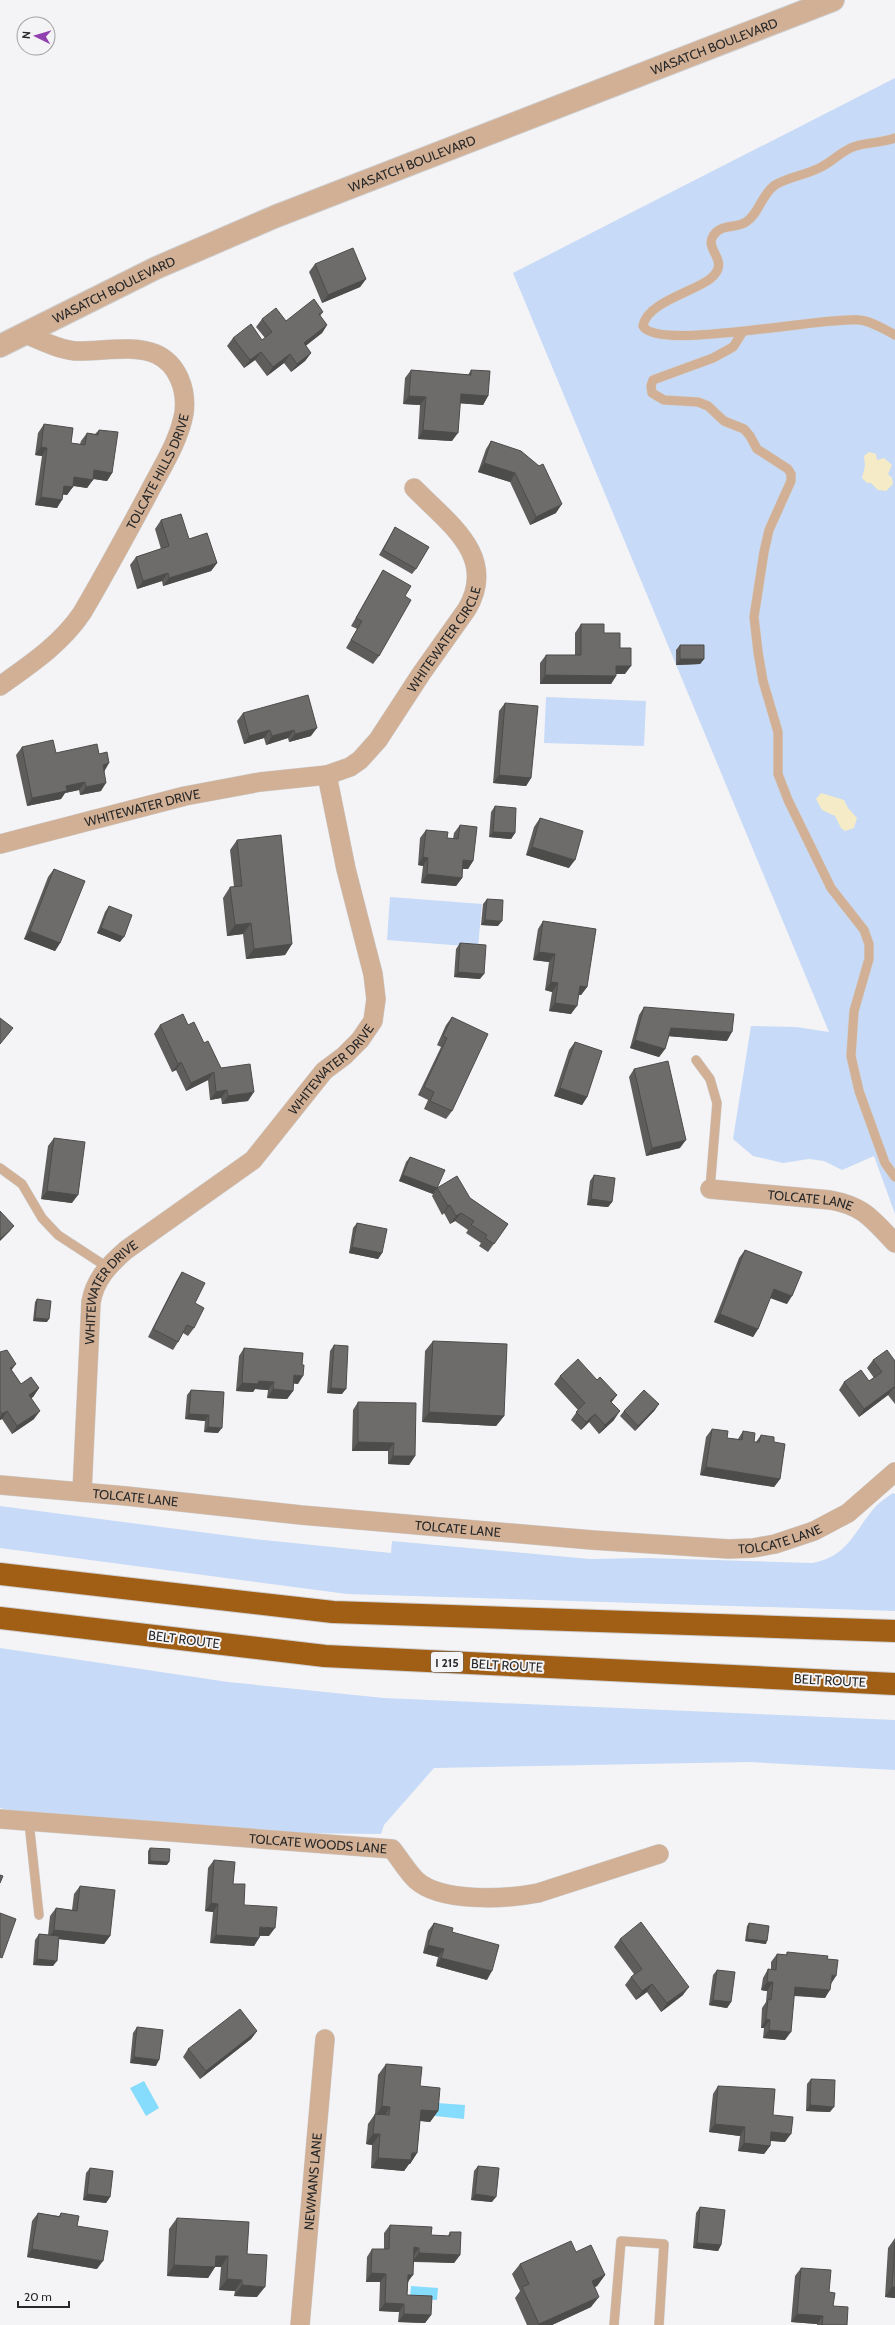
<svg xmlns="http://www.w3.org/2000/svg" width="895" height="2325" font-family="Cabin,sans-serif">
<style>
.green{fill:#c7daf7}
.sand{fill:#f5ebc6}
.water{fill:#85dcfc}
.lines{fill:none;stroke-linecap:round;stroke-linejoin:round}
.service-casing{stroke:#cfcfd1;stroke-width:10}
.minor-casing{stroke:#cfcfd1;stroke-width:20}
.tertiary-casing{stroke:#cfcfd1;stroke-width:24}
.motorway-casing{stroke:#cfcfd1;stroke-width:24}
.service{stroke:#d1b095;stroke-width:9}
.minor{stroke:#d1b095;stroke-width:19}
.tertiary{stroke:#d1b095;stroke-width:22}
.motorway{stroke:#a15e15;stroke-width:22}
.wall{fill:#5e5d5c}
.shaded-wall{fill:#4c4c4b}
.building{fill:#6d6c6b;stroke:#4c4c4b}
.labels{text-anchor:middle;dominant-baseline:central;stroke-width:4;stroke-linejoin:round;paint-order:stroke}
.shield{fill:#f4f4f6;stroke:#656566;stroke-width:1}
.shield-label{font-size:12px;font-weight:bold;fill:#282829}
.street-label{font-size:13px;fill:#282829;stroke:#f4f4f6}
</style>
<rect width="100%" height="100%" fill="#f4f4f6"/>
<path class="green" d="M895 78V1214L874 1156 842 1170 824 1161 809 1159 783 1163 753 1156 733 1139 751 1026 796 1027 829 1032 513 273Z
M546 697 646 701 644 746 544 743Z
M390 897 482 904 478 947 387 940Z
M893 1493 895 1494V1611L347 1594 0 1548V1506L254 1539 391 1553 392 1541 590 1559 648 1558 812 1563C848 1557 854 1531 876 1506 881 1501 887 1497 893 1493Z
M0 1648 228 1682 384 1698 895 1720V1770L749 1762 434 1768 384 1825 381 1834 288 1833 23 1814 0 1808Z"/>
<path class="sand" d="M869 452 876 454 877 460 884 458 892 465 888 474 892 478 893 484 886 491 878 490 871 483H867L862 478 865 466 864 456Z
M821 793 844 800 848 808 857 818 854 828 845 831 841 828 835 816 822 810 816 799Z"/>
<path class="water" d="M144 2081 159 2108 146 2116 130 2088Z
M437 2103 465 2105 464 2119 435 2116Z
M411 2286 438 2288 437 2300 410 2298Z"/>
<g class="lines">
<defs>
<path id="service" d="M895 138C882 143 869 142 856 146 844 149 834 160 823 166 808 175 790 176 775 185 761 195 759 214 746 222 736 229 721 223 713 236 704 251 732 261 710 279 693 292 646 303 643 326 657 352 825 316 859 320 871 321 884 329 895 335
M742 333 733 347 713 358 653 380 651 386 652 393 664 400 698 402 708 406 724 421 744 429 750 436 757 449 788 469 791 474V481L769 530 764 552 754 617 758 652 763 681 778 732V774L788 800 831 888 864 930 869 944V959L854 1011 851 1056 859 1091 885 1163 895 1177
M696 1060 710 1079 717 1103 710 1189
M0 1168 22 1184 42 1218 58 1235 107 1267
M29 1822 39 1915
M614 2325 621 2241 664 2244 659 2325"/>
<g id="minor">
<path id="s1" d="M0 686C31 664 61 644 82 613 105 574 126 535 147 496 160 470 179 442 184 413 187 390 178 364 156 354 132 344 101 352 75 351 57 349 40 340 23 333"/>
<path id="s2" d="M0 844 185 796 260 782 327 775 350 767 360 760 378 740 421 674 467 609C498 556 448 523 414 488"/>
<path id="s3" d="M710 1189 830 1200C864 1206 872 1219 895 1243"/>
<path id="s4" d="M0 1485 126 1496 301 1515 592 1540 729 1549 753 1548 775 1544 814 1531 848 1513 895 1472"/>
<path id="s5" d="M82 1492 91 1302C95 1279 109 1265 126 1250L253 1160 324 1071 344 1056 360 1040 373 1021 376 999 373 974 346 869 327 775"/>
<path id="s6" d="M0 1819 392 1849C400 1859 407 1871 416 1880 441 1903 507 1899 538 1893L659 1854"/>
<path id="s7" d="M300 2325 325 2039"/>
</g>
<g id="tertiary">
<path id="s8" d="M0 346 156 268 274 217 833 0"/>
</g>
<path id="motorway" d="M0 1574 333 1612 895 1631
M0 1618 325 1656 895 1684"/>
</defs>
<use href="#service" class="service-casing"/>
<use href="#minor" class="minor-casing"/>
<use href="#tertiary" class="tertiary-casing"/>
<use href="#motorway" class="motorway-casing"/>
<use href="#service" class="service"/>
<use href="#minor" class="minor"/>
<use href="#tertiary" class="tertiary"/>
<use href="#motorway" class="motorway"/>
</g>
<path class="wall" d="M315 264 366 279 360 287 322 303 309 272Z
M323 312 320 316 327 325 322 333 305 346 311 353 305 361 291 372 284 363 267 376 255 360 244 368 227 346 233 338 262 340 265 338 256 327 262 319 286 321Z
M411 370 468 375 471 370 488 396 483 405 460 403 452 441 418 439 420 405 403 404 405 378Z
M44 424 71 443 80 444 81 441 87 433 95 434 99 430 112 473 107 481 93 479 87 488 73 486 67 495 63 494 57 508 35 505 42 456 35 455 38 433Z
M491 441 556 513 530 525 510 482 478 472 486 449Z
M161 520 189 539 217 563 211 571 163 586 162 581 137 589 130 565 136 557 161 549 155 529Z
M395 527 416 569 412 574 379 555Z
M383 570 405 596 379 656 373 664 346 648 357 629 351 626 378 579Z
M581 624 604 633 620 648 625 674H616V676L611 684H540V663L546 655H575V633Z
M680 645 704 659 700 664 676 665V650Z
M505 703 531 778 526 786 493 783 499 711Z
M243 713 311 736 289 742 288 738 266 745 264 738 244 744 237 721Z
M22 747 56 753 99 754 104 771 101 791 80 795 79 790 65 793 61 799 27 806 16 755Z
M495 806 515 833 511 839 489 837 491 812Z
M540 818 569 868 526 855 534 827Z
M460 825 473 861 468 869H462V878L456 886 421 883 423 866 418 865 420 838 426 830 447 838 453 839 454 833Z
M237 840 292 944 285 955 246 959 243 934 227 936 223 898 230 887H234L230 850Z
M54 869 60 943 55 951 24 939 48 877Z
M487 899 498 926 481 925 483 904Z
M109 906 120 942 97 933 105 912Z
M543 921 587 987 581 995H578L571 1014 549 1011 552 992 545 990 549 962 533 960 538 929Z
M460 943 480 979 454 977 456 949Z
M644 1007 727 1041 669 1036 665 1049 659 1057 630 1048 639 1015Z
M452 1017V1111L446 1119 424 1109 428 1100 418 1095 441 1047 437 1045 446 1025Z
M160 1025H188L204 1043 221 1068 248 1101 222 1104 221 1098 210 1100 208 1080 186 1091 176 1070 172 1072 154 1034Z
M575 1042 587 1097 582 1105 554 1096 569 1050Z
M634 1069 680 1148 646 1156 629 1077Z
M54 1138 72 1203 41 1199 48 1146Z
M410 1157 438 1187 470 1198 508 1224 488 1252 479 1246 481 1243 466 1233 468 1230 455 1221 450 1224 444 1213 442 1215 432 1196 433 1194 399 1181 406 1162Z
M594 1175 612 1202 608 1207 587 1205 590 1181Z
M357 1223 382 1253 378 1259 349 1253 353 1228Z
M745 1250 787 1304 770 1298 758 1329 753 1337 714 1322 739 1258Z
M182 1272 195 1303 194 1328 188 1336 183 1333 178 1342 173 1350 148 1337 177 1280Z
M37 1299 47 1322 33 1321 35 1302Z
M433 1341 504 1416 496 1426 422 1422 425 1351Z
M334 1345 342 1394 327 1393 330 1351Z
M244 1348 298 1384 294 1383 293 1391 287 1399 267 1398 268 1390 255 1389 253 1392 236 1391 239 1356Z
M0 1352 21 1384 39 1388 33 1397 31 1398 34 1419 12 1434 2 1419 0 1420Z
M873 1360 895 1361V1404L888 1395 859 1417 839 1390 844 1382 869 1381 874 1378 867 1368Z
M560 1376 597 1380 617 1395 611 1402 614 1420 599 1434 589 1422 581 1430 571 1420 578 1410 554 1384Z
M191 1390 224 1392 218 1433 204 1432 205 1421 185 1419 187 1395Z
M358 1402 415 1456 409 1465 388 1464V1451H352L353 1410Z
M655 1410 635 1431 620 1416 624 1411Z
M712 1429 727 1438 738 1439 743 1431 754 1442H756L761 1435 774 1442 780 1479 774 1487 700 1475 706 1437Z
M150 1848 167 1865 148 1864V1851Z
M214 1860 233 1884 244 1905 269 1936H260L254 1946 210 1943 213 1912 205 1911 208 1868Z
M80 1886 110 1936 104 1944 59 1939 53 1966 33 1965 35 1940 39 1934 48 1935 50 1916 56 1908 72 1910 74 1894Z
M434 1923 452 1932 487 1980 436 1966 438 1957 423 1953 428 1931Z
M749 1923 766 1944 745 1941 747 1926Z
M620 1939 683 1995 661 2012 647 1992 636 2000 625 1985 631 1977 634 1974 614 1947Z
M787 1952 827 1959 831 1984 825 1998 794 1996 785 2040 763 2038 764 2028H761L762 2008 766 2002 767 1991 761 1990 763 1978 768 1969 771 1970V1962L777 1954 786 1955Z
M717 1970 731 2002 727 2008 709 2005 713 1975Z
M137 2027 156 2066 130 2063 133 2033Z
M257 2031 251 2039 200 2079 183 2057 188 2049Z
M386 2064 438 2111 430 2122 420 2121 417 2153 410 2164H409L404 2171 371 2168 372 2145 366 2144 368 2124 375 2114 378 2075Z
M811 2079 830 2112 806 2111 807 2084Z
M718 2086 773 2115 785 2142 770 2141V2146L764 2154 738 2151 740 2136 709 2132 713 2094Z
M478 2166 492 2202 471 2200 474 2171Z
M90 2168 110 2197 106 2203 83 2200 86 2173Z
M700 2207 721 2245 718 2251 693 2248 696 2213Z
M38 2213 59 2216 61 2213 77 2226 97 2269 27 2257 32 2221Z
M177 2218 247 2254 257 2297 234 2296 235 2291 219 2290 221 2267H215L208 2278 167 2276 169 2229Z
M390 2225 431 2235 448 2236 450 2232 460 2255 454 2263 414 2262 408 2283 407 2295 431 2315 425 2323 398 2322 399 2312 379 2311 380 2282H366L367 2257 372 2249H384V2233Z
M895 2238V2298L885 2297 888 2248Z
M576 2252 605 2275 597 2286 595 2287 591 2307 552 2325H527L515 2298 520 2291 512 2274 520 2264Z
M801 2268 829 2292 833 2306 847 2325H817V2324L791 2322 795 2276Z"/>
<path class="shaded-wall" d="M366 279 360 287 322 303 328 295Z
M327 325 322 333 298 352 304 343Z
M261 352 255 360 244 368 250 360Z
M311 353 305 361 291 372 297 364Z
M290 354 284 363 267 376 273 367Z
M461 394 488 396 483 405 455 403Z
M409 396 426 397 420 405 403 404Z
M423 430 458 433 452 441 418 439Z
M41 447 47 448 42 456 35 455Z
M484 463 515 473 510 482 478 472Z
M94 470 112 473 107 481 88 478Z
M74 477 93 480 87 488 69 485Z
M64 486 73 487 67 495 59 494Z
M41 497 62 500 57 508 35 505Z
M562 504 556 513 530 525 536 517Z
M217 563 211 571 163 586 169 578Z
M168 573 162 581 137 589 143 581Z
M680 659H704L700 664 676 665Z
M616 666H631L625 674H611Z
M545 675 616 676 611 684H540Z
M317 728 311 736 289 742 295 734Z
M270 730 264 738 244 744 249 736Z
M294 730 288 738 266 745 272 736Z
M109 763 104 772 103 765Z
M499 775 531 778 526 786 493 783Z
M85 782 79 790 65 793 61 799 27 806 32 798 66 786Z
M106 783 101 791 80 795 86 787Z
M493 832 515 833 511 839 489 837Z
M532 847 575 860 569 868 526 855Z
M423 857 428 858 423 866 418 865Z
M463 860 473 861 468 869 457 868Z
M427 874 462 878 456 886 421 883Z
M485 920 502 921 498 926 481 925Z
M251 923 243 934 227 936 235 925Z
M101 928 124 937 120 942 97 933Z
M30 931 60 943 55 951 24 939Z
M292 944 285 955 246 959 254 949Z
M539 952 555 954 549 962 533 960Z
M458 972 484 974 480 979 454 977Z
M551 982 558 983 552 992 545 990Z
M580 986 587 987 581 995 574 994Z
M555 1003 577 1006 571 1014 549 1011Z
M671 1028 732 1032 727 1041 666 1036Z
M635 1040 665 1049 659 1057 630 1048Z
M181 1062 176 1070 172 1072 178 1064Z
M214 1072 208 1080 186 1091 191 1083Z
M560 1088 587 1097 582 1105 554 1096Z
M227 1090 221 1098 210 1100 216 1092Z
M254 1092 248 1101 222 1104 228 1096Z
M686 1140 680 1148 646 1156 652 1148Z
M403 1175 437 1188 433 1194 399 1181Z
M47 1191 78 1195 72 1203 41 1199Z
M591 1199 612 1202 608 1207 587 1205Z
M450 1205 444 1213 442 1215 448 1206Z
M461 1213 455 1221 450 1224 456 1216Z
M14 1226 10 1231 0 1241V1239Z
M352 1247 382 1253 378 1259 349 1253Z
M774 1289 792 1296 787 1304 768 1297Z
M720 1314 758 1329 753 1337 714 1322Z
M35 1318 49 1319 47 1322 33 1321Z
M16 1364 10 1372V1368Z
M294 1375 303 1376 298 1384 288 1383Z
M259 1381 274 1382 268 1390 255 1389 253 1392 236 1391 242 1383Z
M894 1387 888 1395 859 1417 864 1409Z
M39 1388 33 1397 23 1403 29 1395Z
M331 1388 346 1389 342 1394 327 1393Z
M273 1389 293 1391 287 1399 267 1398Z
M617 1395 611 1403 610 1401Z
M659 1404 655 1410 635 1431 638 1426Z
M7 1411 2 1419 0 1420V1417L2 1414Z
M40 1411 34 1419 12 1434 17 1426Z
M620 1411 614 1420 599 1434 605 1425Z
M429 1412 504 1416 496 1426 422 1422Z
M189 1414 209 1415 205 1421 185 1419Z
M595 1414 589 1422 581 1430 586 1422Z
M208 1427 222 1428 218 1433 204 1432Z
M358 1442 394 1443 388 1451H352Z
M393 1456H415L409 1465 388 1464Z
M706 1467 780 1479 774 1487 700 1475Z
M150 1861 169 1862 167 1865 148 1864Z
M211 1903 218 1904 213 1912 205 1911Z
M260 1927 275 1928 269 1936 254 1935Z
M54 1930 110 1936 104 1944 48 1938Z
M216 1935 259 1938 254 1946 210 1943Z
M747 1939 767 1941 766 1944 745 1941Z
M428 1945 444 1949 438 1957 423 1953Z
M441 1958 492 1971 487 1980 436 1966Z
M37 1959 57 1961 53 1966 33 1965Z
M832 1975 836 1976 831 1984Z
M767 1982H773L767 1991 761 1990Z
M652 1984 647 1992 636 2000 642 1991Z
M689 1987 683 1995 661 2012 667 2003Z
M795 1987 830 1990 825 1998 789 1995Z
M713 2000 731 2002 727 2008 709 2005Z
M766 2019 770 2020 764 2028H761Z
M769 2030 791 2032 785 2040 763 2038Z
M257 2031 251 2039 200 2079 206 2071Z
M134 2057 159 2060 156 2066 130 2063Z
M810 2105 834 2107 830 2112 806 2111Z
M382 2106 390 2107 383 2118 375 2117Z
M421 2110 438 2111 430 2122 413 2120Z
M715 2124 745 2127 740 2136 709 2132Z
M771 2132 791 2134 785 2142 765 2140Z
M373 2134H380L372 2145 366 2144Z
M744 2143 770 2146 764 2154 738 2151Z
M412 2153H417L410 2164H409L404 2171 371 2168 378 2158Z
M87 2194 110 2197 106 2203 83 2200Z
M475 2194 496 2197 492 2202 471 2200Z
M697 2243 721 2245 718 2251 693 2248Z
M414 2247 419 2248 413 2256Z
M32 2249 103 2261 97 2269 27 2257Z
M419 2253 460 2255 454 2263 413 2261Z
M216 2256H228L221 2267 208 2266Z
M174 2265 215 2267 208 2278 167 2276Z
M371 2273 386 2274 380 2282H366Z
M408 2275H413L407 2283Z
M605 2275 597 2286 585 2292 592 2281Z
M227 2279 242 2280 235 2291 219 2290Z
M242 2285 265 2287 257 2297 234 2296Z
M892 2287H895V2298L885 2297Z
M599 2297 591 2307 552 2325H538L539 2324Z
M385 2303 404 2304 399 2312 379 2311Z
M404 2314 431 2315 425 2323 398 2322Z
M797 2314 823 2316 817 2324 791 2322Z"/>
<path class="building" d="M353 248 366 279 328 295 315 264Z
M314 299 323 312 319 314 327 325 304 343 311 353 297 364 290 354 273 367 261 352 250 360 233 338 251 324 262 340 272 332 262 319 276 308 286 321Z
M411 370 471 375V370L490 371 488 396 461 394 458 433 423 430 426 397 409 396Z
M44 424 73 428 71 443 85 445 87 433 98 435 99 430 118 432 112 473 94 470 93 480 74 477 73 487 64 486 62 500 41 497 47 448 41 447Z
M491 441 521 451 539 466 543 464 562 504 536 517 515 473 484 463Z
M181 514 189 539 207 533 217 563 169 578 168 573 143 581 136 557 169 546 161 520Z
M395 527 429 547 416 569 383 550Z
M383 570 411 586 405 596 411 600 379 656 351 640 362 621 356 618Z
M581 624H604V633H620V648H631V666H616V676L545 675 546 655H581Z
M680 645H704V659H680Z
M308 695 317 728 295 734 294 730 272 736 270 730 249 736 243 713Z
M505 703 538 706 531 778 499 775Z
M53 740 56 753 97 744 99 754 107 752 109 763 103 765 106 783 86 787 85 782 66 786 67 791 32 798 22 747Z
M495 806 516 808 515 833 493 832Z
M540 818 583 831 575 860 532 847Z
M460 825 477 827 473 861 463 860 462 878 427 874 428 858 423 857 426 830 448 832 447 838 458 839Z
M281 835 292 944 254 949 251 923 235 925 230 887 242 886 237 840Z
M54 869 85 881 60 943 30 931Z
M487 899 503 900 502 921 485 920Z
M109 906 132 915 124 937 101 928Z
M543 921 596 929 587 987 580 986 577 1006 555 1003 558 983 551 982 555 954 539 952Z
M460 943 486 945 484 974 458 972Z
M644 1007 734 1014 732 1032 671 1028 665 1049 635 1040Z
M183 1014 188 1025 194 1022 204 1043 208 1041 221 1068 250 1064 254 1092 228 1096 227 1090 216 1092 214 1072 191 1083 181 1062 178 1064 160 1025Z
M452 1017 488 1034 452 1111 430 1101 434 1092 424 1087 447 1038 443 1036Z
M0 1018 13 1028 0 1044Z
M575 1042 602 1051 587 1097 560 1088Z
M668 1061 686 1140 652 1148 634 1069Z
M54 1138 85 1142 78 1195 47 1191Z
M410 1157 445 1170 437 1188 403 1175Z
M594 1175 615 1178 612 1202 591 1199Z
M457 1176 470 1198 508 1224 494 1244 485 1238 487 1235 471 1225 474 1221 461 1213 456 1216 450 1205 448 1206 437 1188Z
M0 1211 14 1226 0 1239Z
M357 1223 387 1229 382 1253 352 1247Z
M745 1250 802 1272 792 1296 774 1289 758 1329 720 1314Z
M182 1272 205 1283 195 1303 204 1308 194 1328 187 1325 178 1342 153 1329Z
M37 1299 51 1301 49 1319 35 1318Z
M433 1341 507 1344 504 1416 429 1412Z
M334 1345 348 1346 346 1389 331 1388Z
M244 1348 303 1353 302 1365H304L303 1376 294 1375 293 1391 273 1389 274 1382 259 1381 258 1384 242 1383Z
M7 1350 16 1364 10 1368 21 1384 31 1377 39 1388 29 1395 40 1411 17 1426 7 1411 2 1414 0 1411V1352Z
M887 1350 895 1361V1388L894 1387 864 1409 844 1382 861 1370 869 1381 882 1372 873 1360Z
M578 1359 597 1380 600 1377 617 1395 610 1401 620 1411 605 1425 595 1414 586 1422 576 1412 585 1403 560 1376Z
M191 1390 224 1392 222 1428 208 1427 209 1415 189 1414Z
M644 1390 659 1404 638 1426 624 1411Z
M358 1402 416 1403 415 1456H393L394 1443 358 1442Z
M712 1429 728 1431 727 1438 742 1440 743 1431 755 1433 754 1442H759L761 1435 774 1437V1442L785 1444 780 1479 706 1467Z
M150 1848 170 1849 169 1862 150 1861Z
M214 1860 235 1862 233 1884H245L244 1905 277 1907 275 1928 260 1927 259 1938 216 1935 218 1904 211 1903Z
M0 1875 3 1876 0 1883Z
M80 1886 115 1890 110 1936 54 1930 56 1908 77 1911Z
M0 1913 16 1919 2 1958 0 1957Z
M641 1922 689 1987 667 2003 652 1984 642 1991 631 1977 642 1969 620 1939Z
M434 1923 453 1928 452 1932 499 1945 492 1971 441 1958 444 1949 428 1945Z
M749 1923 769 1926 767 1941 747 1939Z
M39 1934 59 1936 57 1961 37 1959Z
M787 1952 828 1956 827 1959 838 1960 836 1976 832 1975 830 1990 795 1987 791 2032 769 2030 770 2020 766 2019 768 1999 771 2000 773 1982H767L768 1969 776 1970 777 1954 787 1955Z
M717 1970 735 1972 731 2002 713 2000Z
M240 2009 257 2031 206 2071 188 2049Z
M137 2027 163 2030 159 2060 134 2057Z
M386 2064 422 2067 420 2086 440 2088 438 2111 421 2110 417 2153H412L411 2160 378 2158 380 2134H373L375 2114 389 2115 390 2107 382 2106Z
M811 2079 835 2080 834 2107 810 2105Z
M718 2086 775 2089 773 2115 793 2117 791 2134 771 2132 770 2146 744 2143 745 2127 715 2124Z
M478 2166 499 2168 496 2197 475 2194Z
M90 2168 113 2171 110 2197 87 2194Z
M700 2207 725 2210 721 2245 697 2243Z
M38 2213 60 2217 61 2213 79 2216 77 2226 108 2231 103 2261 32 2249Z
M177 2218 249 2222 247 2254 267 2255 265 2287 242 2285V2280L227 2279 228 2256H216L215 2267 174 2265Z
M390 2225 432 2227 431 2235 450 2236V2232H461L460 2255 419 2253V2248L414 2247 413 2275H408L407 2295 432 2296 431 2315 404 2314V2304L385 2303 386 2274 371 2273 372 2249H389Z
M571 2241 576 2252 591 2245 605 2275 592 2281 599 2297 539 2324 522 2287 529 2284 520 2264Z
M895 2243V2287H892Z
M801 2268 831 2270 829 2292 835 2293 833 2306 848 2307 847 2325H822L823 2316 797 2314Z"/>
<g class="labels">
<rect class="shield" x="431" y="1652" width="32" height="20" rx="3"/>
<g class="shield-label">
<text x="447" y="1662">I 215</text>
</g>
<g class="street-label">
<text stroke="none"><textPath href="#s8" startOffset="775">WASATCH BOULEVARD</textPath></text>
<text stroke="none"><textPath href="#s8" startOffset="451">WASATCH BOULEVARD</textPath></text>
<text stroke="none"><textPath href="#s8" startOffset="127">WASATCH BOULEVARD</textPath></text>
<text stroke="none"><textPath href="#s1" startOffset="271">TOLCATE HILLS DRIVE</textPath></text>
<text stroke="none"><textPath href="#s2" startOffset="519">WHITEWATER CIRCLE</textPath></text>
<text stroke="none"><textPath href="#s2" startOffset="147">WHITEWATER DRIVE</textPath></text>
<text stroke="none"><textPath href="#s5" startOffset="530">WHITEWATER DRIVE</textPath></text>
<text stroke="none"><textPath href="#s3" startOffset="101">TOLCATE LANE</textPath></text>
<text stroke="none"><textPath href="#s5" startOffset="207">WHITEWATER DRIVE</textPath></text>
<text stroke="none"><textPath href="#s4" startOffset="136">TOLCATE LANE</textPath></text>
<text stroke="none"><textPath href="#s4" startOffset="460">TOLCATE LANE</textPath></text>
<text stroke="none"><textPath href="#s4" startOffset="784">TOLCATE LANE</textPath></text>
<text transform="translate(184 1639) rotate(7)">BELT ROUTE</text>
<text transform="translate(507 1665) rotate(3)">BELT ROUTE</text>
<text transform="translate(830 1680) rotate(3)">BELT ROUTE</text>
<text stroke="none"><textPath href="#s6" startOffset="319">TOLCATE WOODS LANE</textPath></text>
<text stroke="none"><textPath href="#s7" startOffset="144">NEWMANS LANE</textPath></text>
</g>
</g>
<g transform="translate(36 36) rotate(275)"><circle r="19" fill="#f4f4f6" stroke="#a2a2a4"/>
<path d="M0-3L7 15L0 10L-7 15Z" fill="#9140b0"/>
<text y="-6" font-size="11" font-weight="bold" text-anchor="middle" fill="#282829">N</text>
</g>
<path d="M18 2301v6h51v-6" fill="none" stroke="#282829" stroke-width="2"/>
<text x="24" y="2301" font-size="12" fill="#282829" stroke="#f4f4f6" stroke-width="3" paint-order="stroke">20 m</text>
</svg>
